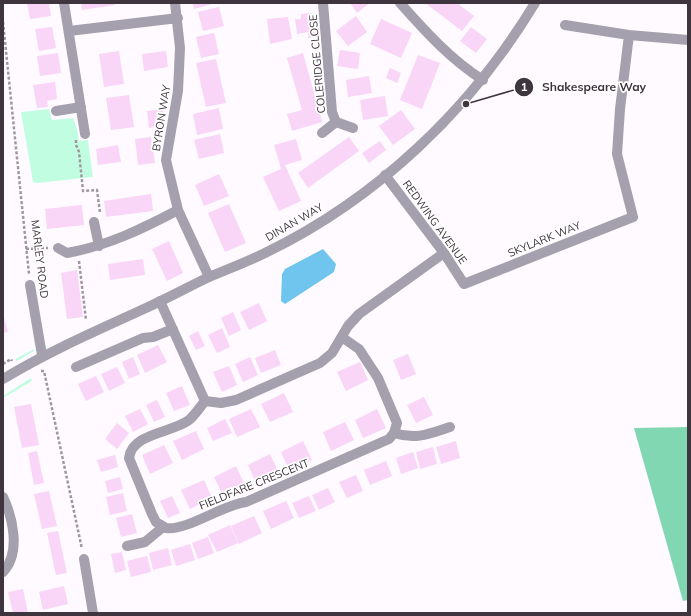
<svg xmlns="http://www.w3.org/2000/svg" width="691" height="616" font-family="Mulish,sans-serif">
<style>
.green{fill:#c1fee1}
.forest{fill:#81d7b1}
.water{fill:#6fc5ed}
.building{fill:#f9d5f8}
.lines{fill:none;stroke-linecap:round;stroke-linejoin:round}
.path{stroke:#9f989f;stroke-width:2.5;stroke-dasharray:3 2;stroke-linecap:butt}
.minor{stroke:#a5a0ad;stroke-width:10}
.tertiary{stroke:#a5a0ad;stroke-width:10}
.labels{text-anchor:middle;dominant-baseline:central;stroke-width:3.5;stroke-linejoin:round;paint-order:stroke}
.street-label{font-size:11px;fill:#3f353e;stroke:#fff}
.leader{fill:none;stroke:#3f353e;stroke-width:1.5}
.callout-dot{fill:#3f353e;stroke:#fff;stroke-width:1.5}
.mark-label{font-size:12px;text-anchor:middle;font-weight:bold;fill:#fff}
.callout-label{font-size:12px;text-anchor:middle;font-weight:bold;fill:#3f353e;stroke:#fff;stroke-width:3.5;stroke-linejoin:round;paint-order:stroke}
</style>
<rect width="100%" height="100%" fill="#fffaff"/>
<path class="green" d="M49 109 52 120 73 118 77 129 79 141 88 140 93 177 37 183 33 182 21 112Z
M34 349V351L17 361 15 359Z
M31 378 32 381 3 398V396Z"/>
<path class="forest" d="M688 427V600L683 601 634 428Z"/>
<path class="water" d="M323 249 336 264 334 272 285 304 281 301 282 274 285 269Z"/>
<path class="building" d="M27 3H49L51 16 30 19Z
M81 3H115V5L82 10Z
M193 3H211L212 4 194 9Z
M350 3H370L357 13Z
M425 3H457L474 16 462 31Z
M219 7 224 26 203 31 198 12Z
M311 13 312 17 316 16 320 36 308 38V32L297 34 295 19H301V14Z
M356 16 367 32 348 46 336 31Z
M288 17 292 39 270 44 267 19Z
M381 19 412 33 401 58 370 44Z
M52 27 56 48 39 51 35 29Z
M471 27 487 39 476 53 460 41Z
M214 33 219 54 201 58 196 37Z
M340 50 360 53 358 69 337 66Z
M119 51 124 84 104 87 99 54Z
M166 51 168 67 144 71 142 54Z
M58 53 61 73 40 76 37 56Z
M303 53 322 122 292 131 287 114 302 110 287 58Z
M418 55 440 63 422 109 400 100Z
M216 59 226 103 206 107 196 63Z
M390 68 401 73 397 83 386 78Z
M369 76 372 93 348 97 346 80Z
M55 82 57 99 47 101 48 107 37 108 33 85Z
M129 95 134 127 111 130 106 98Z
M385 96 388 116 363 120 360 100Z
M219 108 223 129 197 135 193 114Z
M163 109 165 125 149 128 147 111Z
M401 110 415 129 393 145 379 126Z
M220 134 224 153 199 159 194 140Z
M151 137 155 163 138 165 135 139Z
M349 137 359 151 308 188 298 173Z
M296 139 302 160 285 165 301 201 279 211 263 177 281 169 274 145Z
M380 141 386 150 369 163 362 153Z
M118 145 121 162 98 165 96 149Z
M219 174 229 196 204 206 195 185Z
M151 194 153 211 106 217 104 201Z
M229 204 246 243 225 252 208 213Z
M82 205 84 225 47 229 45 209Z
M169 241 183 273 167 281 152 249Z
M143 259 145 275 110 280 108 264Z
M77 270 83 317 67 319 61 273Z
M259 303 267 321 249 330 240 312Z
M233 312 241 330 229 336 221 318Z
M3 314 8 332 3 333Z
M222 328 230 347 217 353 208 335Z
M198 331 205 346 196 350 189 336Z
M158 345 167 362 145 373 137 355Z
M275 350 281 365 261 373 255 358Z
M408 354 416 374 401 380 393 360Z
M133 357 140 374 129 379 122 362Z
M250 357 258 375 243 382 235 364Z
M360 362 368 380 346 391 337 372Z
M229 366 237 385 222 392 213 372Z
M117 367 125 383 109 391 101 374Z
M96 376 104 392 86 401 78 384Z
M182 386 190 405 174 411 166 393Z
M284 393 293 412 270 422 261 404Z
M424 397 433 415 416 423 407 405Z
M157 400 165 417 154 422 146 405Z
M31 404 39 445 22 448 14 407Z
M140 409 148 424 133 432 125 416Z
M251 409 260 427 237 437 229 419Z
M377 409 386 428 363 438 355 420Z
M225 419 232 433 213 441 207 428Z
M345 422 354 440 331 451 323 432Z
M117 423 129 433 117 449 105 439Z
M196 431 204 449 182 460 173 441Z
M303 441 312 460 289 470 281 452Z
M456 441 460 458 441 464 436 447Z
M164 445 173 463 150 474 142 455Z
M433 447 437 464 420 469 416 452Z
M37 451 44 483 34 485 28 453Z
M413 452 418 468 401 474 396 458Z
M270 454 279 473 256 483 248 465Z
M115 455 118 467 101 472 97 460Z
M386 461 392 476 370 485 364 470Z
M236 466 245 485 223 495 214 477Z
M356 475 363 491 347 498 339 482Z
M120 477 123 489 108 493 105 481Z
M204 480 212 498 190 509 181 490Z
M328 488 335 502 319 510 312 495Z
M49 491 57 526 42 529 34 494Z
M123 493 127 511 110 515 106 497Z
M172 496 180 513 168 518 160 501Z
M309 496 316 511 299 518 292 503Z
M286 501 294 518 271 529 263 511Z
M132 514 137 533 121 537 116 518Z
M254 516 262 533 239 544 231 526Z
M230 525 238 543 217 552 208 535Z
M58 531 67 573 56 575 47 533Z
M208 537 214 553 198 559 192 543Z
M190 544 195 560 176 566 171 550Z
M168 548 172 565 153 570 149 553Z
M122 552 126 570 115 573 111 554Z
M147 556 151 572 131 577 127 561Z
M64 586 68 604 43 610 39 592Z
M23 589 28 613H13L8 592Z"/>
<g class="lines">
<path class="path" d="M3 22 29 274
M76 140V145L79 152 83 191 97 190 100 213
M26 249 48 248
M79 261 86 320
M3 364 11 359 12 361
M41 371H44L82 549"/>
<path class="minor" d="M64 3 85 134
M175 3 180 48 178 91 166 160 178 210 209 277
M323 3 332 112 336 122
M400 3C425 31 451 60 483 80
M565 25 629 35 688 40
M69 31 178 18
M56 111 81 107
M322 133 336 122 353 128
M385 175 444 253 464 284 633 217 617 154 620 109 629 35
M94 222 99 246
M58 248 67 253C107 246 142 229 178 210
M30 285 42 355
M160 301 205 401 221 403 236 400 320 363 332 353 348 326 359 314 444 253
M76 367 143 338 153 337 173 329
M205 401C200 407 195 415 189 420 172 433 132 433 129 458L152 514 156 522 166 528C187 531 222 505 246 502L389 439 394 433 397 423 378 378 359 349 343 338
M394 433C416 440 429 434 450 427
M3 497C13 518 21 553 3 572
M127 546 145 542 163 527
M84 559 93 613"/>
<path class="tertiary" d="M3 379C49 351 98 330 146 308 168 298 188 287 209 277 228 269 247 262 265 253 377 199 471 109 535 3"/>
</g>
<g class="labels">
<g class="street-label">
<text transform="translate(317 64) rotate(-95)">COLERIDGE CLOSE</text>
<text transform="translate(161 118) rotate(-81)">BYRON WAY</text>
<text transform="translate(294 222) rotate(-30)">DINAN WAY</text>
<text transform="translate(435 222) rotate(54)">REDWING AVENUE</text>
<text transform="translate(544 239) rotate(-22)">SKYLARK WAY</text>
<text transform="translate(40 259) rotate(83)">MARLEY ROAD</text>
<text transform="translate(254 484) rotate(-22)">FIELDFARE CRESCENT</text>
</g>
</g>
<path class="leader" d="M466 104L524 87"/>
<g class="callout-dot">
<circle cx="466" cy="104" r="4"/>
<circle cx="524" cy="87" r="10"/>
</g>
<g class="mark-label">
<text x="524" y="91">1</text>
</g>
<g class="callout-label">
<text x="594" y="91">Shakespeare Way</text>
</g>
<rect width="691" height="616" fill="none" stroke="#3f353e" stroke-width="8"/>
</svg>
